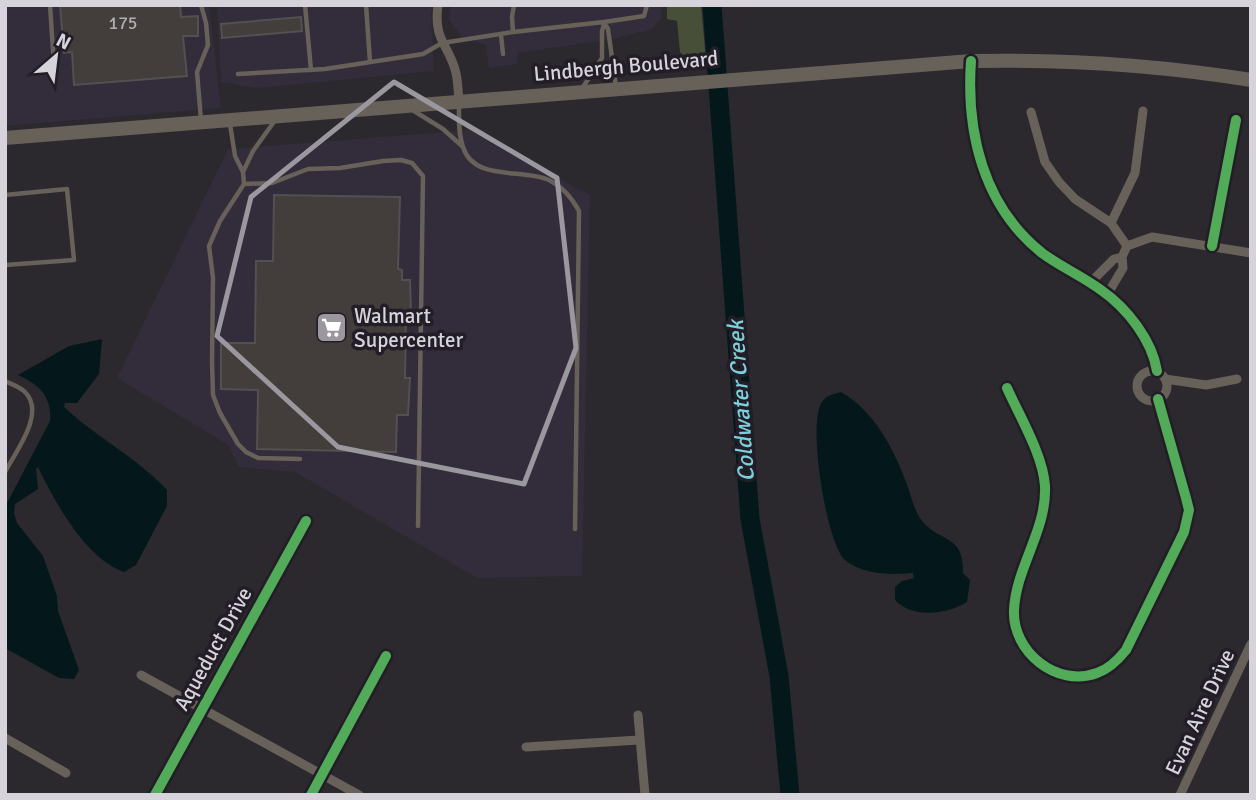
<svg xmlns="http://www.w3.org/2000/svg" width="1256" height="800" font-family="Signika,sans-serif">
<style>
.built{fill:#332c3a}
.green{fill:#474f39}
.water{fill:#04181b}
.lines{fill:none;stroke-linecap:round;stroke-linejoin:round}
.river{stroke:#04181b;stroke-width:19}
.building{fill:#433e3c;stroke:#525050;stroke-width:2}
.service{stroke:#676159;stroke-width:4.5}
.minor{stroke:#676159;stroke-width:9}
.primary{stroke:#68615a;stroke-width:14}
.cycleway-casing{stroke:#221d27;stroke-width:15}
.cycleway{stroke:#51ab58;stroke-width:10}
.marked{fill:none;stroke:#9a989e;stroke-width:5;stroke-linejoin:round}
.labels{text-anchor:middle;dominant-baseline:central;stroke-width:7;stroke-linejoin:round;paint-order:stroke}
.number-label{font-size:18px;fill:#b1aeb2}
.street-label{font-size:21px;fill:#d6d3da;stroke:#221d27}
.poi-label{font-size:21px;fill:#d6d3da;stroke:#221d27;text-anchor:start}
.water-label{font-size:23px;font-style:italic;fill:#7ad1da;stroke:#221d27}
</style>
<rect width="100%" height="100%" fill="#2b292e"/>
<path class="built" d="M5 5H209L221 108 5 126Z
M217 5H433L431 15 434 71 256 88 221 82Z
M451 5 654 6 662 5 661 19 652 29 613 39 517 53 518 64 489 68 486 45 461 36 449 20Z
M483 129 494 145 590 195 582 576 477 578 295 472 239 467 228 445 117 378 228 149Z"/>
<path class="green" d="M667 5H701L706 60 690 62 680 52 677 21 667 19Z"/>
<path class="water" d="M102 339 99 374 77 403H65L64 407C96 437 139 459 167 490V506L136 565 124 572C85 558 55 502 38 467L36 469 38 489 15 504 14 513 17 523 43 556 57 596 58 611 79 670 74 679 59 678 5 648V507L50 421C52 397 40 385 18 375L69 346Z
M841 392C874 411 893 447 906 482 911 494 914 512 923 522 941 543 964 534 963 573L970 580 967 602C948 614 912 619 895 600V587L902 581 914 578 913 573C891 575 863 575 845 560 826 543 807 422 822 402 826 395 834 394 841 392Z"/>
<g class="lines">
<path class="river" d="M712 5 750 519 779 676 790 795"/>
</g>
<path class="building" d="M60 5H180L181 17 198 16V36H183L187 76 74 85 72 52 64 53Z
M301 17 302 31 222 38 221 24Z
M274 195 400 197 398 269 402 270V280H410L411 314H406L405 378H410L408 415H397L396 452 257 449 258 390 221 389V343H255L256 261H273Z"/>
<g class="lines">
<path class="service" d="M50 5 55 80
M305 5 311 70
M366 5 370 62
M514 5 512 17 513 32 604 22 608 29 616 87
M604 22 644 16 647 5
M501 35 503 54
M238 74 325 69 423 54 442 43 513 32
M583 87 602 58V31L604 24
M459 103C459 117 458 133 463 147 474 182 523 168 549 180 563 187 572 198 579 211L575 529
M414 111 443 129 463 147
M201 120 197 72 208 45 206 23 201 5
M230 124 235 156 243 172 244 184
M243 172 253 151 276 119
M5 195 67 189 74 260 5 265
M5 381C11 384 20 387 25 392 46 413 16 451 5 472
M300 459 258 458 246 452 238 444 220 413 213 395 212 362 213 278 209 246 220 221 244 184 272 183 308 169 340 168 383 161 401 160 412 163 423 176 418 526"/>
<path class="minor" d="M438 5C433 41 449 44 456 73 458 82 458 92 459 101
M971 61C966 132 983 206 1042 253 1061 267 1082 276 1101 290 1127 308 1152 340 1157 371
M1031 112 1045 162 1059 182 1075 199 1111 223 1127 246
M1111 223 1135 173 1143 111
M1212 246 1236 120
M1090 283 1114 259 1122 257
M1107 295 1123 268 1122 257 1127 246 1152 237 1251 253
M1137 386a15 15 0 1 1 30 0a15 15 0 1 1-30 0Z
M1165 379 1206 385 1237 379
M1007 388C1020 417 1043 455 1045 486 1047 530 1016 567 1014 610 1012 651 1056 688 1097 673 1109 669 1118 660 1126 650L1184 532 1189 510 1186 498 1158 399
M141 675 359 795
M638 715 645 795
M5 738 66 773
M526 747 639 740
M155 795 306 521
M311 795 386 656
M1180 795 1251 644"/>
<path class="primary" d="M5 138 971 61C1065 59 1158 65 1251 80"/>
<defs>
<path id="cycleway" d="M971 61C966 132 983 206 1042 253 1061 267 1082 276 1101 290 1127 308 1152 340 1157 371
M1212 246 1236 120
M1007 388C1020 417 1043 455 1045 486 1047 530 1016 567 1014 610 1012 651 1056 688 1097 673 1109 669 1118 660 1126 650L1184 532 1189 510 1186 498 1158 399
M155 795 306 521
M311 795 386 656"/>
</defs>
<use href="#cycleway" class="cycleway-casing"/>
<use href="#cycleway" class="cycleway"/>
</g>
<path class="marked" d="M394 82 557 178 576 348 524 484 338 447 217 336 251 197Z"/>
<defs>
<symbol id="supermarket-square" viewBox="-11 -11 22 22"><rect x="-9" y="-9" width="18" height="18" rx="4" fill="#9a989e" stroke="#221d27"/><path d="M-6-5.5h2.5l.6 2H6L4.5 2H-2.5L-4.4-4H-6ZM-1.5 3.2a1.3 1.3 0 1 0 .1 0ZM3 3.2a1.3 1.3 0 1 0 .1 0Z" fill="#fff"/></symbol>
</defs>
<g fill-rule="evenodd">
<use href="#supermarket-square" x="314" y="310" width="35" height="35"/>
</g>
<g class="labels">
<g class="number-label">
<text x="123" y="23">175</text>
</g>
<g class="street-label">
<text transform="translate(626 66) rotate(-5)">Lindbergh Boulevard</text>
<text transform="translate(213 649) rotate(-61)">Aqueduct Drive</text>
<text transform="translate(1200 712) rotate(-65)">Evan Aire Drive</text>
</g>
<g class="poi-label">
<text x="354" y="316">Walmart<tspan x="354" dy="24">Supercenter</tspan></text>
</g>
<g class="water-label">
<text transform="translate(741 401) rotate(-94)">Coldwater Creek</text>
</g>
</g>
<rect width="1256" height="800" fill="none" stroke="#d6d3da" stroke-width="14"/>
<g transform="translate(56 56) rotate(28)" stroke="#221d27" stroke-width="5" paint-order="stroke">
<path d="M0-5L12 26L0 18L-12 26Z" fill="#d6d3da"/>
<text y="-10" font-size="19" font-weight="bold" text-anchor="middle" fill="#d6d3da">N</text>
</g>
</svg>
